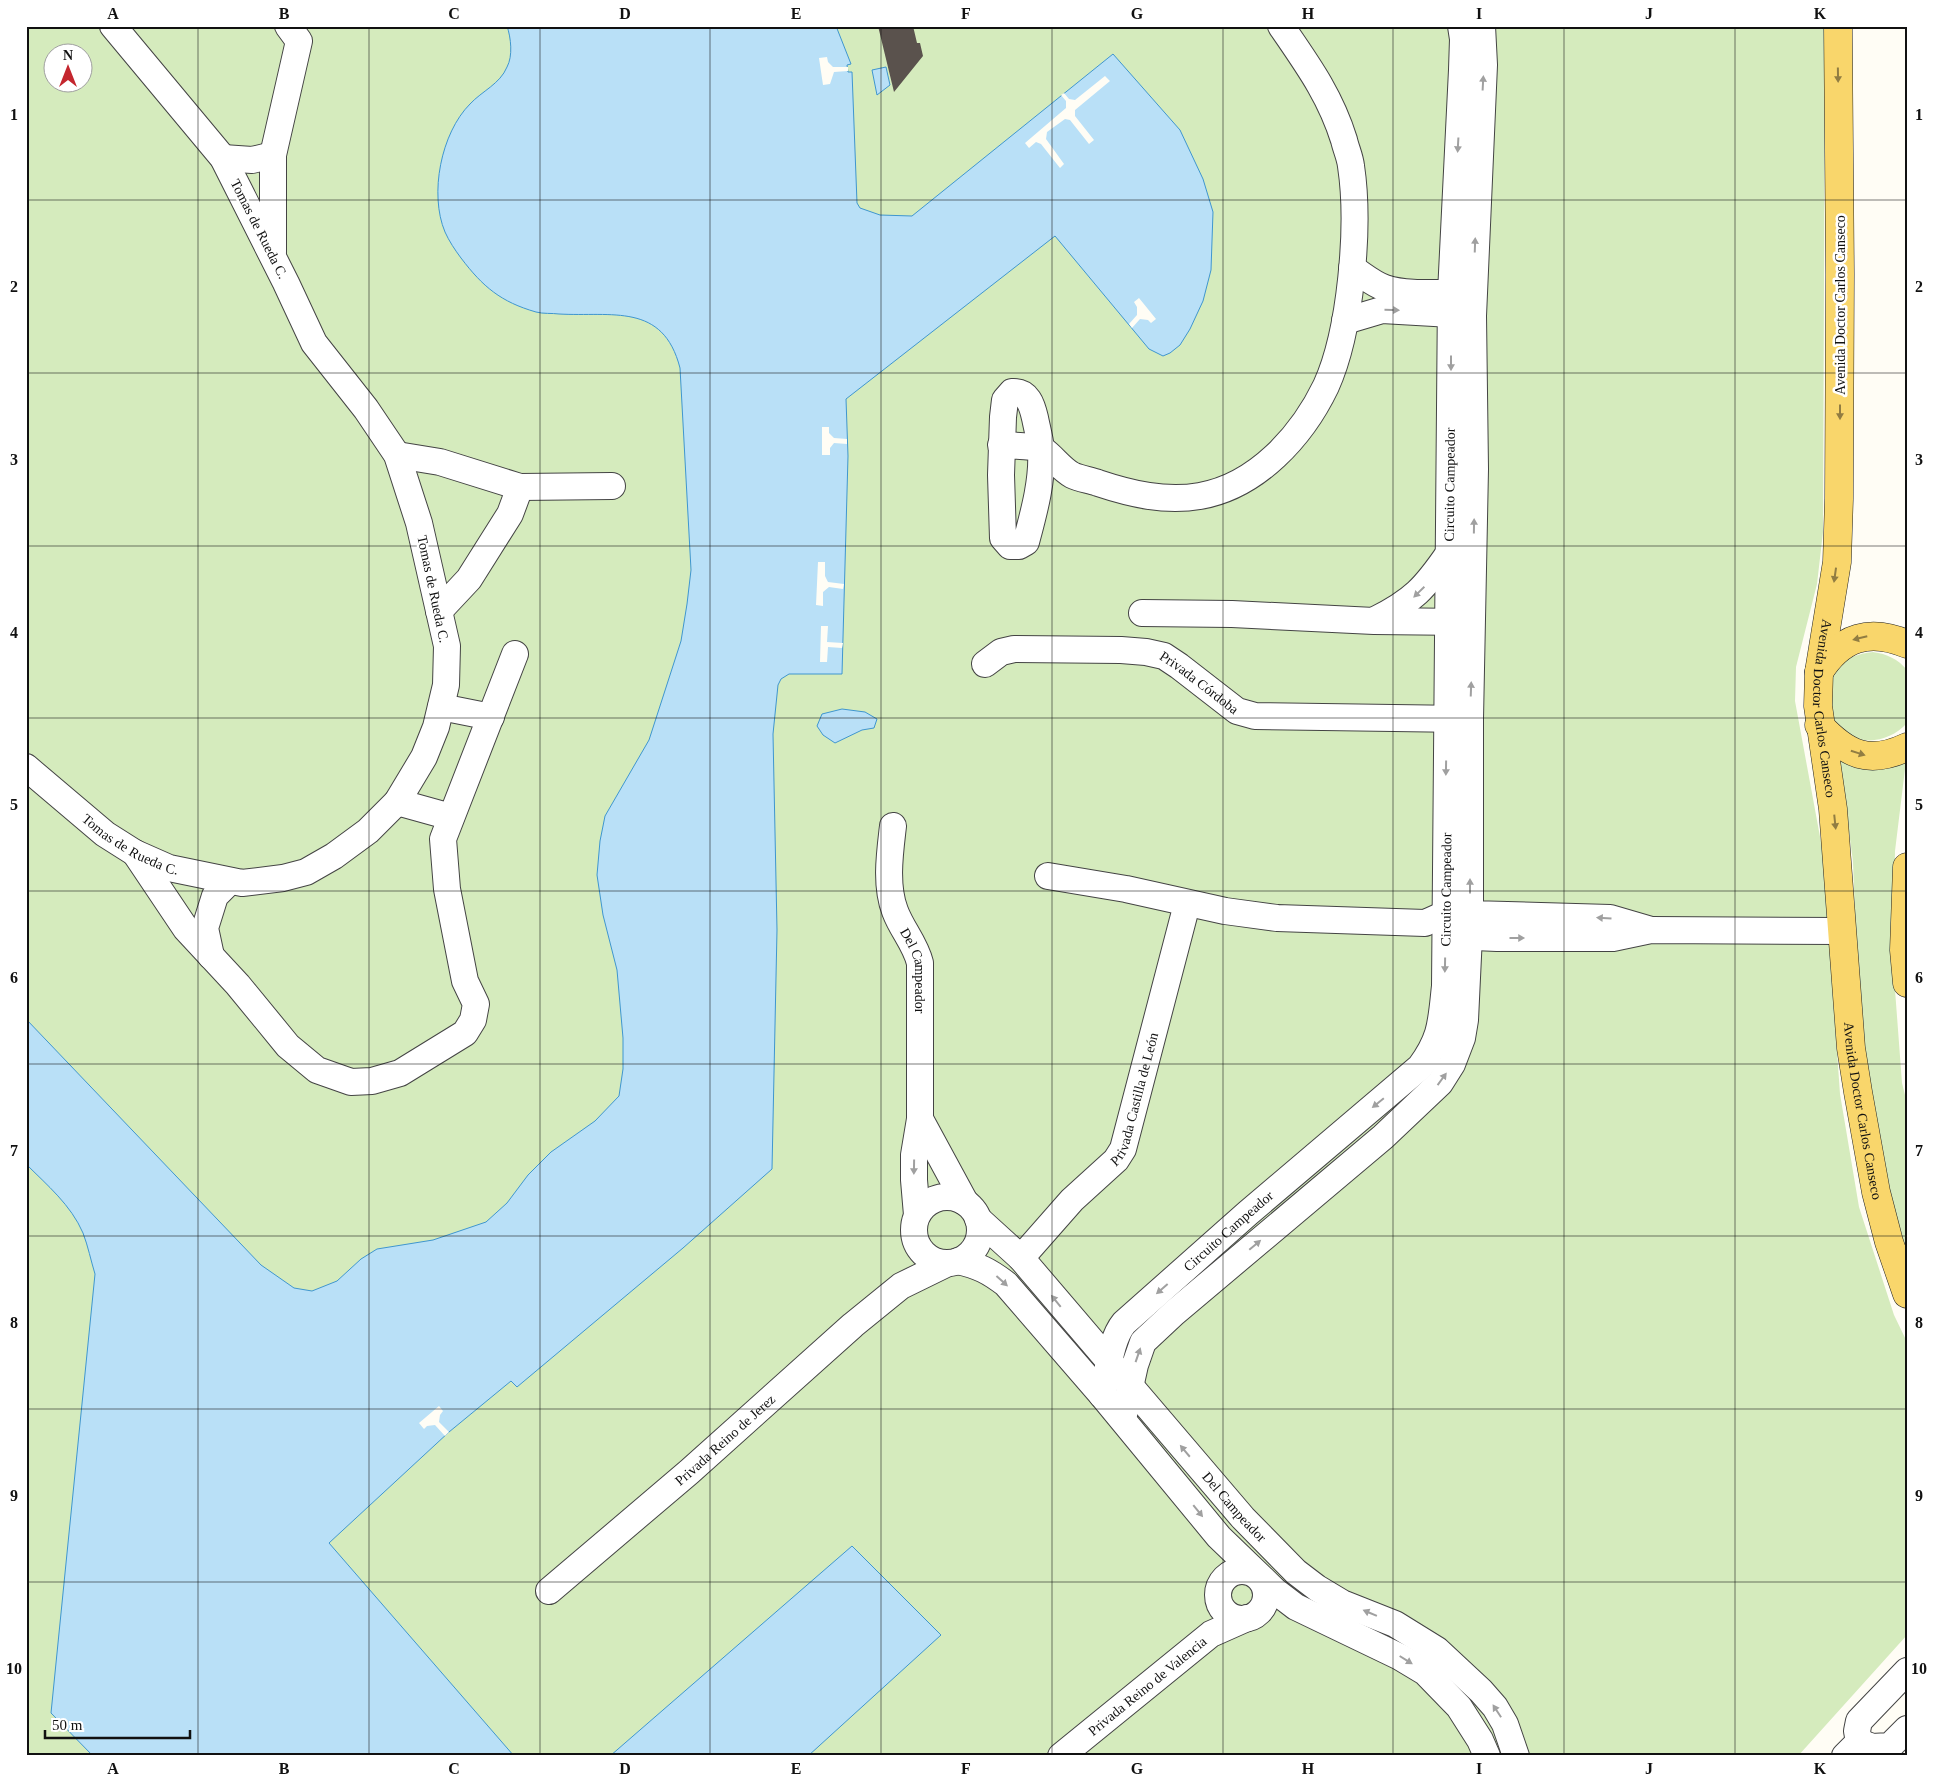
<svg xmlns="http://www.w3.org/2000/svg" width="1933" height="1782" font-family="Georgia,serif">
<style>
.green{fill:#d5ebbd;fill-rule:evenodd}
.water{fill:#b9e0f7;stroke:#3f96cf}
.pier{fill:#fffdf5}
.building{fill:#5a524d}
.lines{fill:none;stroke-linecap:round;stroke-linejoin:round}
.minor-casing{stroke:#444;stroke-width:28}
.major-casing{stroke:#222;stroke-width:29}
.minor{stroke:#fff;stroke-width:26}
.major{stroke:#f9d66b;stroke-width:28}
.oneway{fill:#917d42}
.oneway2{fill:#a0a0a0}
.grid{fill:none;stroke:#111;stroke-width:1;stroke-opacity:0.55}
.labels{text-anchor:middle;dominant-baseline:central;stroke-width:5;stroke-linejoin:round;paint-order:stroke}
.street-label{font-size:14px;fill:#111;stroke:#fff}
.neatline{fill:none;stroke:#111;stroke-width:2}
.grid-label{font-size:16px;text-anchor:middle;font-weight:bold;fill:#111}
</style>
<rect width="100%" height="100%" fill="#fffdf5"/>
<path class="green" d="M26 26H1825L1823 532 1817 584 1796 667 1795 701 1823 853 1840 1094 1859 1207 1894 1315 1907 1342V1635L1798 1756H26ZM52 52H82V82H52Z
M1873 652C1887 654 1898 659 1907 670V723C1887 745 1852 748 1834 721 1828 713 1828 705 1828 695 1829 667 1846 655 1873 652Z
M1839 755C1866 766 1878 776 1906 761L1895 851 1893 963 1902 1083 1907 1103V1250L1895 1217 1860 1050 1853 862Z"/>
<path class="water" d="M507 26H836L851 64 847 65 848 72H852L857 203 860 208 880 215 912 216 1113 54 1180 130 1203 179 1213 212 1211 270 1203 301 1190 329 1180 345 1170 353 1163 356 1149 349 1055 236 846 399 848 456 842 674H789L781 679 778 685 773 734 777 930 772 1169 683 1248 517 1387 511 1381 449 1432 329 1543 514 1756H93L51 1713 95 1274C91 1261 88 1246 83 1233 71 1205 47 1185 26 1164V1019L261 1265 294 1288 312 1291 337 1281 361 1259 377 1249 433 1240 486 1222 507 1203 528 1175 551 1152 595 1121 619 1096 623 1069V1038L617 970 603 915 597 875 600 841 605 816 649 740 681 641 687 604 691 570 680 368C663 302 612 317 559 314 552 313 543 314 536 312 501 302 483 287 461 258 455 250 449 241 445 232 429 194 441 133 470 104 482 91 500 84 507 67 513 56 511 38 507 26Z
M886 67 890 85 877 95 872 70Z
M842 709 865 712 877 719 874 728 862 730 835 743 823 735 817 726 822 714Z
M852 1546 941 1635 808 1756H610Z"/>
<path class="pier" d="M827 57 828 62 833 67H848V71L834 72 830 84 823 85 819 58Z
M1105 76 1110 81 1075 110V116L1094 140 1089 144 1070 120 1065 119 1047 132 1046 139 1064 164 1060 168 1041 144 1036 142 1029 148 1025 143 1066 108V101L1061 95 1064 93 1069 99 1075 100Z
M1139 298 1156 319 1151 323 1148 320 1140 319 1132 328 1129 324 1137 315V307L1134 302Z
M822 427H829V433L834 438 847 439V444L834 443 830 448V455H822Z
M818 562H825V576L828 582 844 584 843 589 829 587 823 592V606L816 605Z
M821 626H828L827 642 843 643 842 648 828 647 827 662H820Z
M439 1406 443 1411 440 1415 439 1422 449 1432 445 1436 435 1425 427 1426 424 1429 419 1423Z"/>
<path class="building" d="M878 26H913L917 43H920L923 56 894 92Z"/>
<g class="lines">
<defs>
<g id="minor">
<path d="M1482 26 1484 65 1473 316 1475 469 1470 719V914L1610 918 1651 930"/>
<path d="M223 158 252 160 273 155"/>
<path d="M273 252V155L299 41 288 26"/>
<path d="M1352 268C1363 275 1373 284 1385 288 1409 296 1442 292 1467 293"/>
<path d="M1345 321 1382 310 1469 315"/>
<path d="M1012 392C1028 391 1032 405 1035 418 1037 428 1040 439 1041 449 1043 480 1034 512 1026 542L1019 546H1010L1003 538 1001 475 1003 417 1005 400Z"/>
<path d="M1001 445C1011 446 1034 445 1043 450 1053 457 1061 469 1072 475 1080 479 1090 480 1098 483 1131 494 1165 502 1200 496 1257 486 1302 436 1326 386 1351 331 1360 226 1351 166 1350 157 1346 149 1344 140 1330 95 1307 64 1281 26"/>
<path d="M397 455 440 462 520 487 612 486"/>
<path d="M439 611 469 579 510 514 520 487"/>
<path d="M1142 613 1232 614 1374 621 1466 622"/>
<path d="M1375 620C1413 601 1425 588 1449 553"/>
<path id="s1" d="M985 664 1001 652 1014 649 1121 650 1146 652 1164 656 1179 666 1237 711 1255 716 1464 719"/>
<path d="M441 707 491 717"/>
<path id="s2" d="M26 767 105 834 135 853 169 868 242 883 283 878 306 872 334 856 368 831 397 802 424 757 436 727 446 685 447 646 419 523 397 455 366 409 314 343 286 283 223 158 113 26"/>
<path d="M397 802 451 817"/>
<path id="s3" d="M893 826C890 852 885 885 895 911 902 930 915 943 920 963V1119L914 1155V1180L917 1215"/>
<path d="M135 853 186 929 238 985 288 1046 317 1070 351 1082 372 1081 400 1073 465 1033 473 1020 476 1004 465 981 447 889 443 839 515 654"/>
<path d="M1048 876 1126 889 1225 911 1277 918 1425 923 1445 914H1470L1465 1020 1462 1038 1452 1064 1440 1083 1383 1137 1174 1313 1143 1342 1135 1365 1123 1419"/>
<path d="M1452 936 1497 938H1613L1651 930 1842 931"/>
<path d="M211 956 205 928 215 896 230 881"/>
<path d="M920 1119 965 1202"/>
<circle cx="947" cy="1230" r="33"/>
<path id="s4" d="M978 1219 1021 1258 1243 1518 1296 1572 1317 1588 1342 1603 1395 1624 1437 1650 1481 1691 1495 1707 1505 1724 1516 1756"/>
<path id="s5" d="M1021 1258 1072 1200 1116 1160 1123 1149 1187 904"/>
<path d="M958 1261C979 1266 989 1271 1006 1284L1102 1395 1219 1537 1246 1563 1275 1591 1296 1607 1400 1657 1425 1672 1459 1707 1480 1740 1487 1756"/>
<path id="s6" d="M1102 1395C1108 1373 1110 1340 1124 1323L1248 1213 1420 1067C1442 1037 1441 1022 1445 986L1451 293 1462 70 1463 39 1461 26"/>
<circle cx="1242" cy="1595" r="24"/>
<path id="s7" d="M549 1591 689 1472 853 1325 901 1286 948 1263"/>
<path d="M1859 1742 1857 1731 1859 1721 1907 1671"/>
<path id="s8" d="M1061 1756 1211 1634 1247 1618"/>
<path d="M1845 1756 1859 1742 1872 1747 1890 1746 1907 1729"/>
</g>
<g id="major">
<path id="s9" d="M1838 26 1840 274 1839 499 1837 562 1819 672 1818 706 1833 809 1851 1048 1858 1092 1876 1192 1889 1242 1907 1294"/>
<path d="M1819 672C1841 637 1869 628 1907 644"/>
<path d="M1819 725C1847 755 1869 765 1907 747"/>
<path d="M1907 867 1904 950 1907 983"/>
</g>
</defs>
<use href="#minor" class="minor-casing"/>
<use href="#major" class="major-casing"/>
<use href="#minor" class="minor"/>
<use href="#major" class="major"/>
</g>
<defs><path id="oneway-solid" d="M-6-.8H1V-3.2L6.5 0L1 3.2V.8H-6Z" transform="scale(1.25)"/></defs>
<g class="oneway">
<use href="#oneway-solid" transform="translate(1838 75) rotate(89)"/>
<use href="#oneway-solid" transform="translate(1840 412) rotate(90)"/>
<use href="#oneway-solid" transform="translate(1835 575) rotate(98)"/>
<use href="#oneway-solid" transform="translate(1860 638) rotate(166)"/>
<use href="#oneway-solid" transform="translate(1858 753) rotate(18)"/>
<use href="#oneway-solid" transform="translate(1835 822) rotate(84)"/>
</g>
<g class="oneway2">
<use href="#oneway-solid" transform="translate(1483 83) rotate(-87)"/>
<use href="#oneway-solid" transform="translate(1458 145) rotate(93)"/>
<use href="#oneway-solid" transform="translate(1475 245) rotate(-88)"/>
<use href="#oneway-solid" transform="translate(1392 310) rotate(1)"/>
<use href="#oneway-solid" transform="translate(1451 363) rotate(90)"/>
<use href="#oneway-solid" transform="translate(1474 526) rotate(-89)"/>
<use href="#oneway-solid" transform="translate(1419 592) rotate(136)"/>
<use href="#oneway-solid" transform="translate(1471 689) rotate(-88)"/>
<use href="#oneway-solid" transform="translate(1446 768) rotate(91)"/>
<use href="#oneway-solid" transform="translate(1470 886) rotate(-90)"/>
<use href="#oneway-solid" transform="translate(1604 918) rotate(-176)"/>
<use href="#oneway-solid" transform="translate(1517 938)"/>
<use href="#oneway-solid" transform="translate(1445 965) rotate(91)"/>
<use href="#oneway-solid" transform="translate(1442 1079) rotate(-54)"/>
<use href="#oneway-solid" transform="translate(1378 1103) rotate(141)"/>
<use href="#oneway-solid" transform="translate(914 1167) rotate(91)"/>
<use href="#oneway-solid" transform="translate(1255 1245) rotate(-40)"/>
<use href="#oneway-solid" transform="translate(1002 1281) rotate(42)"/>
<use href="#oneway-solid" transform="translate(1162 1289) rotate(139)"/>
<use href="#oneway-solid" transform="translate(1056 1301) rotate(-129)"/>
<use href="#oneway-solid" transform="translate(1138 1355) rotate(-71)"/>
<use href="#oneway-solid" transform="translate(1185 1451) rotate(-130)"/>
<use href="#oneway-solid" transform="translate(1198 1511) rotate(51)"/>
<use href="#oneway-solid" transform="translate(1370 1613) rotate(-157)"/>
<use href="#oneway-solid" transform="translate(1406 1660) rotate(32)"/>
<use href="#oneway-solid" transform="translate(1497 1711) rotate(-123)"/>
</g>
<path class="grid" d="M198 26V1756M369 26V1756M540 26V1756M710 26V1756M881 26V1756M1052 26V1756M1223 26V1756M1393 26V1756M1564 26V1756M1735 26V1756M26 200H1907M26 373H1907M26 546H1907M26 718H1907M26 891H1907M26 1064H1907M26 1236H1907M26 1409H1907M26 1582H1907"/>
<g class="labels">
<g class="street-label">
<text transform="translate(259 229) rotate(63)">Tomas de Rueda C.</text>
<text transform="translate(1840 305) rotate(-90)">Avenida Doctor Carlos Canseco</text>
<text stroke="none"><textPath href="#s6" startOffset="1055">Circuito Campeador</textPath></text>
<text transform="translate(433 589) rotate(78)">Tomas de Rueda C.</text>
<text stroke="none"><textPath href="#s1" startOffset="228">Privada Córdoba</textPath></text>
<text stroke="none"><textPath href="#s9" startOffset="684">Avenida Doctor Carlos Canseco</textPath></text>
<text stroke="none"><textPath href="#s2" startOffset="131">Tomas de Rueda C.</textPath></text>
<text stroke="none"><textPath href="#s6" startOffset="650">Circuito Campeador</textPath></text>
<text stroke="none"><textPath href="#s3" startOffset="150">Del Campeador</textPath></text>
<text stroke="none"><textPath href="#s5" startOffset="201">Privada Castilla de León</textPath></text>
<text stroke="none"><textPath href="#s9" startOffset="1089">Avenida Doctor Carlos Canseco</textPath></text>
<text stroke="none"><textPath href="#s6" startOffset="215">Circuito Campeador</textPath></text>
<text stroke="none"><textPath href="#s7" startOffset="232">Privada Reino de Jerez</textPath></text>
<text stroke="none"><textPath href="#s4" startOffset="386">Del Campeador</textPath></text>
<text stroke="none"><textPath href="#s8" startOffset="111">Privada Reino de Valencia</textPath></text>
</g>
</g>
<rect width="1933" height="1782" fill="none" stroke="#ffffff" stroke-width="55"/>
<g transform="translate(68 68)"><circle r="24" fill="#ffffff" stroke="#a0a0a0"/>
<path d="M0-4L9 19L0 12L-9 19Z" fill="#c4262e"/>
<text y="-8" font-size="14" font-weight="bold" text-anchor="middle" fill="#111111">N</text>
</g>
<path d="M45 1730v8h145v-8" fill="none" stroke="#111111" stroke-width="2.5"/>
<text x="52" y="1730" font-size="15" fill="#111111" stroke="#ffffff" stroke-width="4" paint-order="stroke">50 m</text>
<rect x="28" y="28" width="1878" height="1726" class="neatline"/>
<g class="grid-label">
<text x="113" y="19">A</text>
<text x="284" y="19">B</text>
<text x="454" y="19">C</text>
<text x="625" y="19">D</text>
<text x="796" y="19">E</text>
<text x="966" y="19">F</text>
<text x="1137" y="19">G</text>
<text x="1308" y="19">H</text>
<text x="1479" y="19">I</text>
<text x="1649" y="19">J</text>
<text x="1820" y="19">K</text>
<text x="14" y="120">1</text>
<text x="1919" y="120">1</text>
<text x="14" y="292">2</text>
<text x="1919" y="292">2</text>
<text x="14" y="465">3</text>
<text x="1919" y="465">3</text>
<text x="14" y="638">4</text>
<text x="1919" y="638">4</text>
<text x="14" y="810">5</text>
<text x="1919" y="810">5</text>
<text x="14" y="983">6</text>
<text x="1919" y="983">6</text>
<text x="14" y="1156">7</text>
<text x="1919" y="1156">7</text>
<text x="14" y="1328">8</text>
<text x="1919" y="1328">8</text>
<text x="14" y="1501">9</text>
<text x="1919" y="1501">9</text>
<text x="14" y="1674">10</text>
<text x="1919" y="1674">10</text>
<text x="113" y="1774">A</text>
<text x="284" y="1774">B</text>
<text x="454" y="1774">C</text>
<text x="625" y="1774">D</text>
<text x="796" y="1774">E</text>
<text x="966" y="1774">F</text>
<text x="1137" y="1774">G</text>
<text x="1308" y="1774">H</text>
<text x="1479" y="1774">I</text>
<text x="1649" y="1774">J</text>
<text x="1820" y="1774">K</text>
</g>
</svg>
